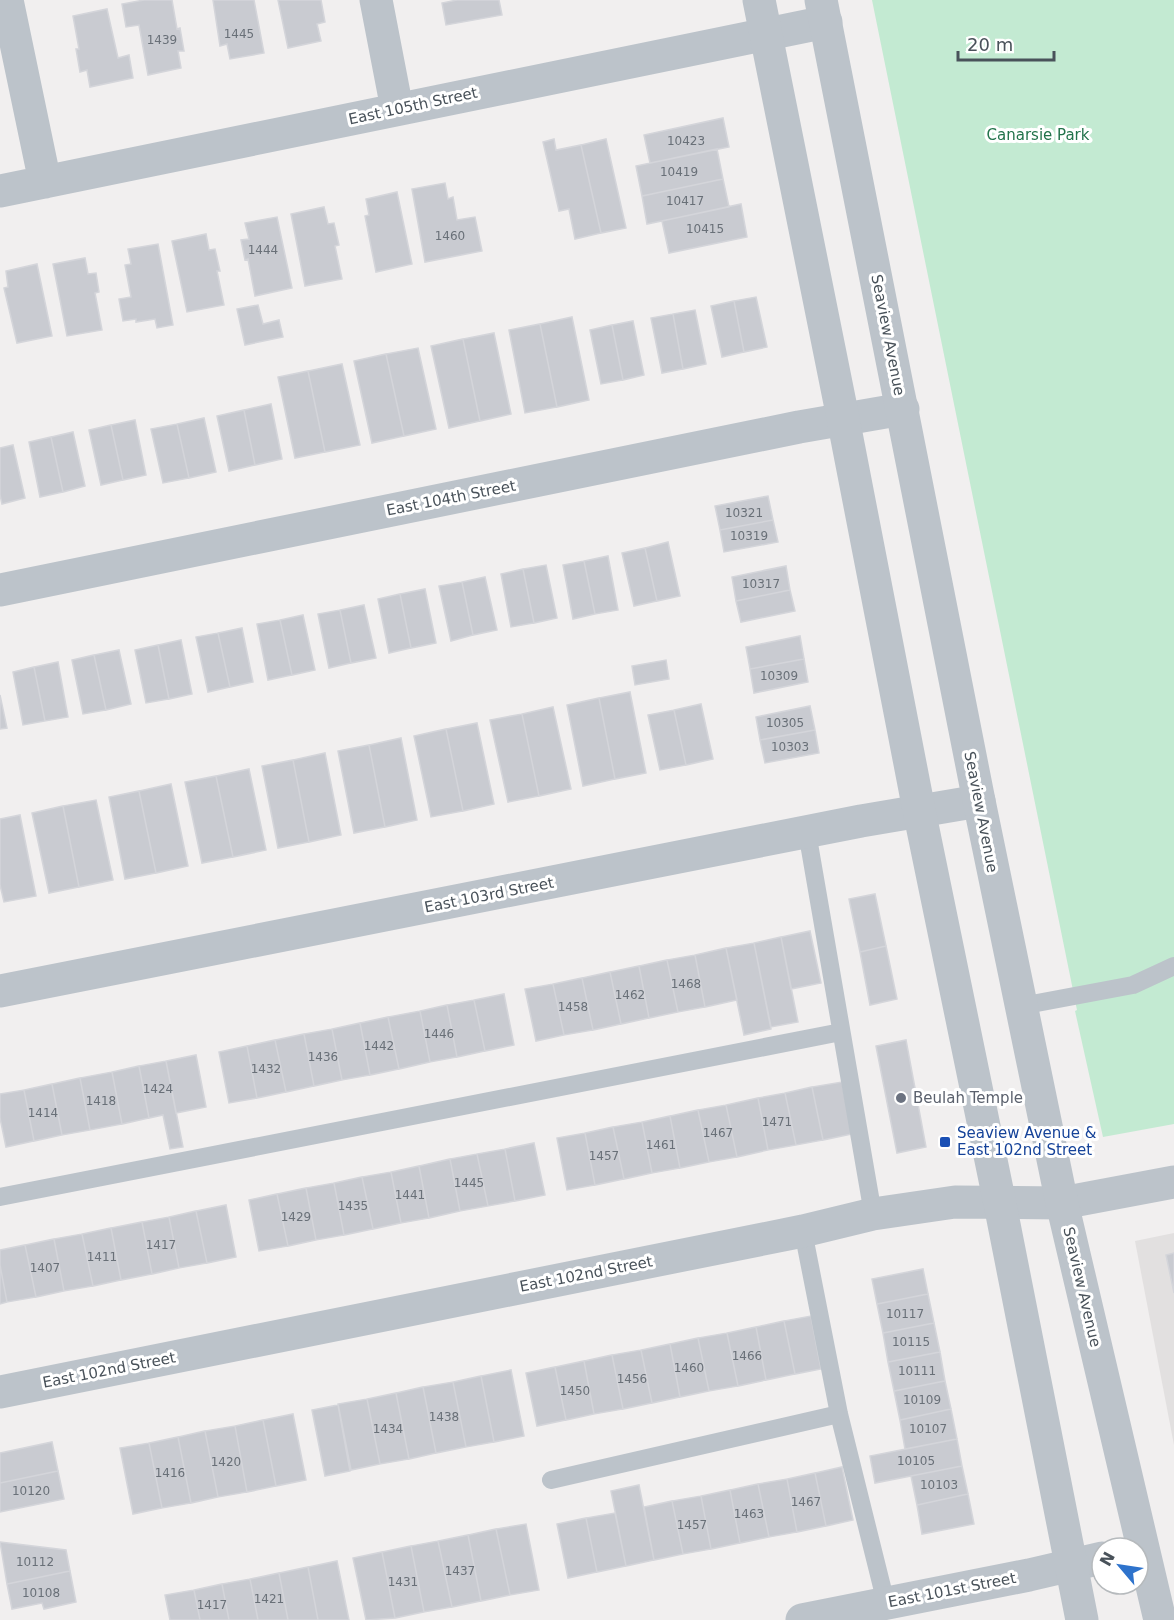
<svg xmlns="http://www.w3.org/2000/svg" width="1174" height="1620" font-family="'DejaVu Sans',sans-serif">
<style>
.education{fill:#e2e0e0}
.green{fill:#c3ead2}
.building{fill:#c9cbd1;stroke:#d4d5da;stroke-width:1.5}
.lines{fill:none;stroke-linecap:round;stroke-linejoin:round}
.service{stroke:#bcc3ca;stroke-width:18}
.minor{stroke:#bcc3ca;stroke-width:33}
.tertiary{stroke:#bcc3ca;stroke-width:33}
.worship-dot{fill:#6b7280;stroke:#fff;stroke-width:2}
.transit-dot{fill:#1a4fb4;stroke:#fff;stroke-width:2}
.labels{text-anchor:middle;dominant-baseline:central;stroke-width:6;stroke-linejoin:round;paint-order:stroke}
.number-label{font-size:12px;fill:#697078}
.street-label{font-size:15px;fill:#49525a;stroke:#fff}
.park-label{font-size:15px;fill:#22734b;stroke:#fff}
.worship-label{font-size:15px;fill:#5b616d;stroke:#fff;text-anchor:start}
.transit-label{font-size:15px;fill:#164399;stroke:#fff;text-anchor:start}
</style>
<rect width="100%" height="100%" fill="#f1efef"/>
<path class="education" d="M1174 1233V1445L1135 1241Z"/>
<path class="green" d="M872 0H1174V1124L1103 1137 1075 1011 1077 1010Z"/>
<path class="building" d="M144 0H172L177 29 180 28 184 51H178L181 68 148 75 139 25 126 27 122 4Z
M213 0H254L264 53 230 59 227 44 220 46Z
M278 0H321L325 22 317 24 321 41 288 48Z
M457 0H499L502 15 446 25 442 3Z
M107 9 118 58 129 55 133 78 90 87 87 70 80 72 76 49H79L73 16Z
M723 118 729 147 650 163 644 135Z
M554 139 556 150 581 145 601 233 575 239 569 209 559 211 543 142Z
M606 139 626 228 601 233 581 145Z
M717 149 723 179 642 196 636 166Z
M723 179 729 207 647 224 642 196Z
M445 183 448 199 453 197 457 220 475 217 482 251 425 262 412 189Z
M397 192 412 264 376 272 365 216 369 215 366 199Z
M741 204 747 237 669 253 662 221Z
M324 207 328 224 334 223 339 245 335 246 342 279 305 286 291 214Z
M277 217 292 288 255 296 248 259 245 260 241 240 249 239 245 223Z
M206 234 209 250 215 249 220 271H217L224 305 187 312 172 241Z
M158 244 173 325 157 328 155 319 136 322V319L123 321 119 299 131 297 125 265 131 264 128 249Z
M85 258 88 274 96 273 99 292 95 293 102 330 67 336 53 264Z
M37 264 52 336 17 343 4 288 8 287 6 271Z
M756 297 767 347 744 352 734 301Z
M734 301 744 352 722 357 711 306Z
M258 305 263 324 279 320 283 337 245 345 237 309Z
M695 310 706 364 683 369 673 314Z
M673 314 683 369 662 373 651 318Z
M572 317 589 400 557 407 540 324Z
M633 321 644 375 623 380 612 325Z
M540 324 557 407 525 413 509 330Z
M612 325 623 380 601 384 590 330Z
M494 333 511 414 480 421 463 339Z
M463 339 480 421 449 428 431 346Z
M418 348 436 429 404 436 386 354Z
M386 354 404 436 372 443 354 361Z
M342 364 360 445 325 452 308 371Z
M308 371 325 452 295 458 278 377Z
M271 404 282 459 255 465 244 410Z
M244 410 255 465 229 471 217 416Z
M204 418 216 472 189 478 177 424Z
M135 420 146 475 123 480 111 425Z
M177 424 189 478 163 483 151 429Z
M111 425 123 480 101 485 89 430Z
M73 432 85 486 63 492 51 437Z
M51 437 63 492 40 497 29 442Z
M13 445 25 498 2 504 0 495V448Z
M768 496 773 520 720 530 715 506Z
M773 520 778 542 724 552 720 530Z
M668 542 680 596 657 601 645 548Z
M645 548 657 601 634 606 622 553Z
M608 556 618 610 595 614 584 561Z
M584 561 595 614 573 619 563 565Z
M546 565 557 618 534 623 523 569Z
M786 566 790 590 736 601 732 577Z
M523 569 534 623 511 627 501 574Z
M485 577 497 630 473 635 462 582Z
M462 582 473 635 451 641 439 586Z
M425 589 436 643 411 648 400 594Z
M790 590 795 611 741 622 736 601Z
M400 594 411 648 389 653 378 599Z
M364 605 376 658 351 663 340 610Z
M340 610 351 663 329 668 318 614Z
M303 615 315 670 292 675 280 620Z
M280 620 292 675 268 680 257 624Z
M242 628 253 682 230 687 218 633Z
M218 633 230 687 208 692 196 637Z
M800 636 804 659 750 669 746 647Z
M181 640 192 694 169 699 158 645Z
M158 645 169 699 146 703 135 650Z
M119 650 131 704 106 710 94 655Z
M94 655 106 710 83 714 72 660Z
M804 659 808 682 754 693 750 669Z
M666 660 669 679 635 685 632 666Z
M58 662 68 717 45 721 34 667Z
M34 667 45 721 23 725 13 672Z
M630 692 646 773 615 779 599 698Z
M0 695 7 728 0 729Z
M599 698 615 779 583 786 567 705Z
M701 704 713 759 686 765 674 710Z
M810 706 815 730 760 740 756 717Z
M553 707 571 789 539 796 522 714Z
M674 710 686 765 660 770 648 715Z
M522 714 539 796 508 802 490 720Z
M477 723 494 804 463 811 446 729Z
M446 729 463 811 431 817 414 736Z
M815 730 819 753 765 763 760 740Z
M401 738 417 820 385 827 369 745Z
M369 745 385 827 354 833 338 751Z
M325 753 341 835 309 842 293 760Z
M293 760 309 842 278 848 262 766Z
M249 769 266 850 233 857 216 776Z
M216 776 233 857 202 863 185 782Z
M171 784 188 866 156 873 139 791Z
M139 791 156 873 125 879 109 797Z
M96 800 113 880 79 887 63 806Z
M63 806 79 887 49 893 32 813Z
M20 815 36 896 4 902 0 885V819Z
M875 894 886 946 860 952 849 899Z
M810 931 821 983 791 989 781 937Z
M781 937 798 1022 771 1027 754 943Z
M754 943 771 1029 744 1035 726 948Z
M886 946 897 999 870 1005 860 952Z
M726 948 737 1000 705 1007 695 955Z
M695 955 705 1007 678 1012 667 960Z
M667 960 678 1012 649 1018 639 966Z
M639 966 649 1018 621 1024 610 972Z
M610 972 621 1024 593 1030 582 978Z
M582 978 593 1030 564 1035 553 984Z
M553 984 564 1035 536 1041 525 989Z
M504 994 514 1045 485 1051 474 1000Z
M474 1000 485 1051 457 1057 447 1005Z
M447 1005 457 1057 430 1062 420 1011Z
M420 1011 430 1062 399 1069 388 1017Z
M388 1017 399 1069 370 1075 360 1023Z
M360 1023 370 1075 342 1080 332 1029Z
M332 1029 342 1080 314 1086 304 1034Z
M304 1034 314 1086 286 1092 275 1040Z
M275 1040 286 1092 257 1098 247 1046Z
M906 1040 926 1147 897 1153 876 1046Z
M247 1046 257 1098 229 1103 219 1052Z
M196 1055 206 1107 176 1113 166 1061Z
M166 1061 183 1147 170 1149 163 1115 149 1118 139 1066Z
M139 1066 149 1118 122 1124 112 1072Z
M112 1072 122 1124 90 1130 80 1078Z
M80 1078 90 1130 62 1135 52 1084Z
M842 1082 852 1134 823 1140 812 1087Z
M52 1084 62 1135 34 1141 24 1090Z
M812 1087 823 1140 796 1145 785 1093Z
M24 1090 34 1141 6 1147 0 1118V1094Z
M785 1093 796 1145 768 1150 758 1098Z
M758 1098 768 1150 737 1157 726 1105Z
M726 1105 737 1157 709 1162 698 1110Z
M698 1110 709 1162 680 1168 670 1116Z
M670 1116 680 1168 652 1173 642 1122Z
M642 1122 652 1173 624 1179 613 1127Z
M613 1127 624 1179 595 1185 585 1133Z
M585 1133 595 1185 567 1190 557 1138Z
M534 1143 545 1195 515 1201 505 1149Z
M505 1149 515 1201 488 1206 477 1154Z
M477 1154 488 1206 460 1211 450 1159Z
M450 1159 460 1211 429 1218 419 1166Z
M419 1166 429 1218 401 1223 391 1172Z
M391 1172 401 1223 373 1229 362 1177Z
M362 1177 373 1229 344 1235 334 1183Z
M334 1183 344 1235 316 1240 306 1188Z
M306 1188 316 1240 288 1246 277 1194Z
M277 1194 288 1246 259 1251 249 1200Z
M226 1205 236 1257 207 1263 196 1211Z
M196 1211 207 1263 179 1268 169 1217Z
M169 1217 179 1268 152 1274 142 1222Z
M142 1222 152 1274 121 1280 111 1228Z
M111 1228 121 1280 93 1286 82 1234Z
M82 1234 93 1286 64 1291 54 1239Z
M54 1239 64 1291 36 1297 25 1245Z
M25 1245 36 1297 7 1302 0 1265V1250Z
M1174 1253V1293L1166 1255Z
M0 1265 7 1302 0 1304Z
M923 1269 928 1294 877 1304 872 1279Z
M928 1294 934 1323 883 1333 877 1304Z
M811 1316 821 1369 795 1374 784 1321Z
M784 1321 795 1374 766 1380 756 1327Z
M934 1323 940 1352 888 1362 883 1333Z
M756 1327 766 1380 738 1386 727 1333Z
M727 1333 738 1386 709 1391 698 1338Z
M698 1338 709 1391 680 1397 670 1344Z
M670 1344 680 1397 652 1403 641 1350Z
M641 1350 652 1403 623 1409 612 1355Z
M940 1352 945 1381 894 1391 888 1362Z
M612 1355 623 1409 594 1414 584 1361Z
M584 1361 594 1414 566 1420 555 1367Z
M555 1367 566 1420 537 1426 526 1373Z
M511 1370 524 1436 494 1442 481 1376Z
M481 1376 494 1442 466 1447 453 1382Z
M945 1381 951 1409 900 1420 894 1391Z
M453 1382 466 1447 436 1453 423 1387Z
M423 1387 436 1453 409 1459 396 1393Z
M396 1393 409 1459 380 1464 367 1399Z
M367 1399 380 1464 351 1470 338 1404Z
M338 1405 350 1471 325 1476 312 1410Z
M951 1409 957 1439 905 1449 900 1420Z
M293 1414 306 1480 276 1486 263 1420Z
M263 1420 276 1486 247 1492 235 1426Z
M235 1426 247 1492 218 1497 205 1431Z
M205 1431 218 1497 191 1503 178 1437Z
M178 1437 191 1503 162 1508 149 1443Z
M957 1439 962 1466 875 1483 870 1456Z
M52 1442 58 1471 0 1483V1453Z
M149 1443 162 1508 133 1514 120 1448Z
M962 1466 968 1494 917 1505 911 1476Z
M842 1467 853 1520 826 1526 815 1473Z
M58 1471 64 1499 0 1512V1483Z
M815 1473 826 1526 797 1532 787 1479Z
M787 1479 797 1532 769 1537 758 1484Z
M758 1484 769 1537 740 1543 730 1490Z
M639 1485 654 1560 626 1566 611 1491Z
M730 1490 740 1543 711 1549 701 1496Z
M968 1494 974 1524 922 1534 917 1505Z
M701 1496 711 1549 683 1554 672 1501Z
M672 1501 683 1554 654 1560 644 1507Z
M615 1513 626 1566 597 1572 586 1518Z
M586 1518 597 1572 568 1578 557 1524Z
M526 1524 539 1590 510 1595 496 1529Z
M496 1529 510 1595 481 1601 468 1535Z
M468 1535 481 1601 452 1607 438 1541Z
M438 1541 452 1607 424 1612 411 1546Z
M0 1542 66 1550 70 1571 7 1584Z
M411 1546 424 1612 395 1618 382 1552Z
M382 1552 395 1618 366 1620 353 1558Z
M337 1561 349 1620H318L308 1567Z
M308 1567 318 1620H288L279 1573Z
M70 1571 76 1602 44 1609 42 1603 12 1609 7 1584Z
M279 1573 288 1620H258L250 1579Z
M250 1579 258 1620H229L222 1584Z
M222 1584 229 1620H200L194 1590Z
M194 1590 200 1620H170L165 1595Z"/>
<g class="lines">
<path class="service" d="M807 832 873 1214
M1021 1006 1133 985 1174 966
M0 1197 841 1032
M803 1231 839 1414 886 1603
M551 1480 839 1414"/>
<path class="minor" d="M7 0 45 182
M376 0 397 109
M0 191 826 22
M0 590 799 427 903 409
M0 991 861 821 979 801
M0 1392 803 1231 873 1214 955 1202 1062 1203 1174 1182
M802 1620 1029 1575 1102 1558"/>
<path class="tertiary" d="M759 0 843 418 919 810 1000 1204 1082 1620
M821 0 979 801 1062 1203 1160 1620"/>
</g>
<circle class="worship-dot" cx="901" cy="1098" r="6"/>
<rect class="transit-dot" x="939" y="1136" width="12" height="12" rx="3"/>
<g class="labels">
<g class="number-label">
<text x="239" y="34">1445</text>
<text x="162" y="40">1439</text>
<text x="686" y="141">10423</text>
<text x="679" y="172">10419</text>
<text x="685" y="201">10417</text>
<text x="705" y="229">10415</text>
<text x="450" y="236">1460</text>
<text x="263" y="250">1444</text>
<text x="744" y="513">10321</text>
<text x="749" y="536">10319</text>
<text x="761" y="584">10317</text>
<text x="779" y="676">10309</text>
<text x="785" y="723">10305</text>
<text x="790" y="747">10303</text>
<text x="686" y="984">1468</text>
<text x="630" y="995">1462</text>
<text x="573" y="1007">1458</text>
<text x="439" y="1034">1446</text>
<text x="379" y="1046">1442</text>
<text x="323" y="1057">1436</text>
<text x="266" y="1069">1432</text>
<text x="158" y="1089">1424</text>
<text x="101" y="1101">1418</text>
<text x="43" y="1113">1414</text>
<text x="777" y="1122">1471</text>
<text x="718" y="1133">1467</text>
<text x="661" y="1145">1461</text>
<text x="604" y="1156">1457</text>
<text x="469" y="1183">1445</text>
<text x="410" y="1195">1441</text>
<text x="353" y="1206">1435</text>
<text x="296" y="1217">1429</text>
<text x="161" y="1245">1417</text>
<text x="102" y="1257">1411</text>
<text x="45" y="1268">1407</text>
<text x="905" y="1314">10117</text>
<text x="911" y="1342">10115</text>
<text x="747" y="1356">1466</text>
<text x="689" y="1368">1460</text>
<text x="917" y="1371">10111</text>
<text x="632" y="1379">1456</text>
<text x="575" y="1391">1450</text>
<text x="922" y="1400">10109</text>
<text x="444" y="1417">1438</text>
<text x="388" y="1429">1434</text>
<text x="928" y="1429">10107</text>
<text x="916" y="1461">10105</text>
<text x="226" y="1462">1420</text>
<text x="170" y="1473">1416</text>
<text x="939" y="1485">10103</text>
<text x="31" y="1491">10120</text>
<text x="806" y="1502">1467</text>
<text x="749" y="1514">1463</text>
<text x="692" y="1525">1457</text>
<text x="35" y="1562">10112</text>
<text x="460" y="1571">1437</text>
<text x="403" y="1582">1431</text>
<text x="41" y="1593">10108</text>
<text x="269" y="1599">1421</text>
<text x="212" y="1605">1417</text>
</g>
<g class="street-label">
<text transform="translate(413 106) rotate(-12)">East 105th Street</text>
<text transform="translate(888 335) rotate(79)">Seaview Avenue</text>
<text transform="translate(451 498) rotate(-11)">East 104th Street</text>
<text transform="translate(981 812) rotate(79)">Seaview Avenue</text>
<text transform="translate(489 895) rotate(-11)">East 103rd Street</text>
<text transform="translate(586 1274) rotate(-11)">East 102nd Street</text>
<text transform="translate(1082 1287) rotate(77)">Seaview Avenue</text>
<text transform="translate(109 1370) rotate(-11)">East 102nd Street</text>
<text transform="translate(952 1590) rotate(-11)">East 101st Street</text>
</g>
<g class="park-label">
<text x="1038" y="135">Canarsie Park</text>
</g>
<g class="worship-label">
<text x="913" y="1098">Beulah Temple</text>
</g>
<g class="transit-label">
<text x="957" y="1133">Seaview Avenue &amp;<tspan x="957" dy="17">East 102nd Street</tspan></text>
</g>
</g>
<g transform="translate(1120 1566) rotate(299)"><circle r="28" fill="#ffffff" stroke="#b6babd" stroke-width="1.5"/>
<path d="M0-4.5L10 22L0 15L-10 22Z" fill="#2e73cc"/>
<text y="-9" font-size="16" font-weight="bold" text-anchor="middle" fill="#49525a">N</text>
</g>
<path d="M958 51v9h96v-9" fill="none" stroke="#49525a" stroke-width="3"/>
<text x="967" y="51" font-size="18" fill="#49525a" stroke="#ffffff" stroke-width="4.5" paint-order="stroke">20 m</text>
</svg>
